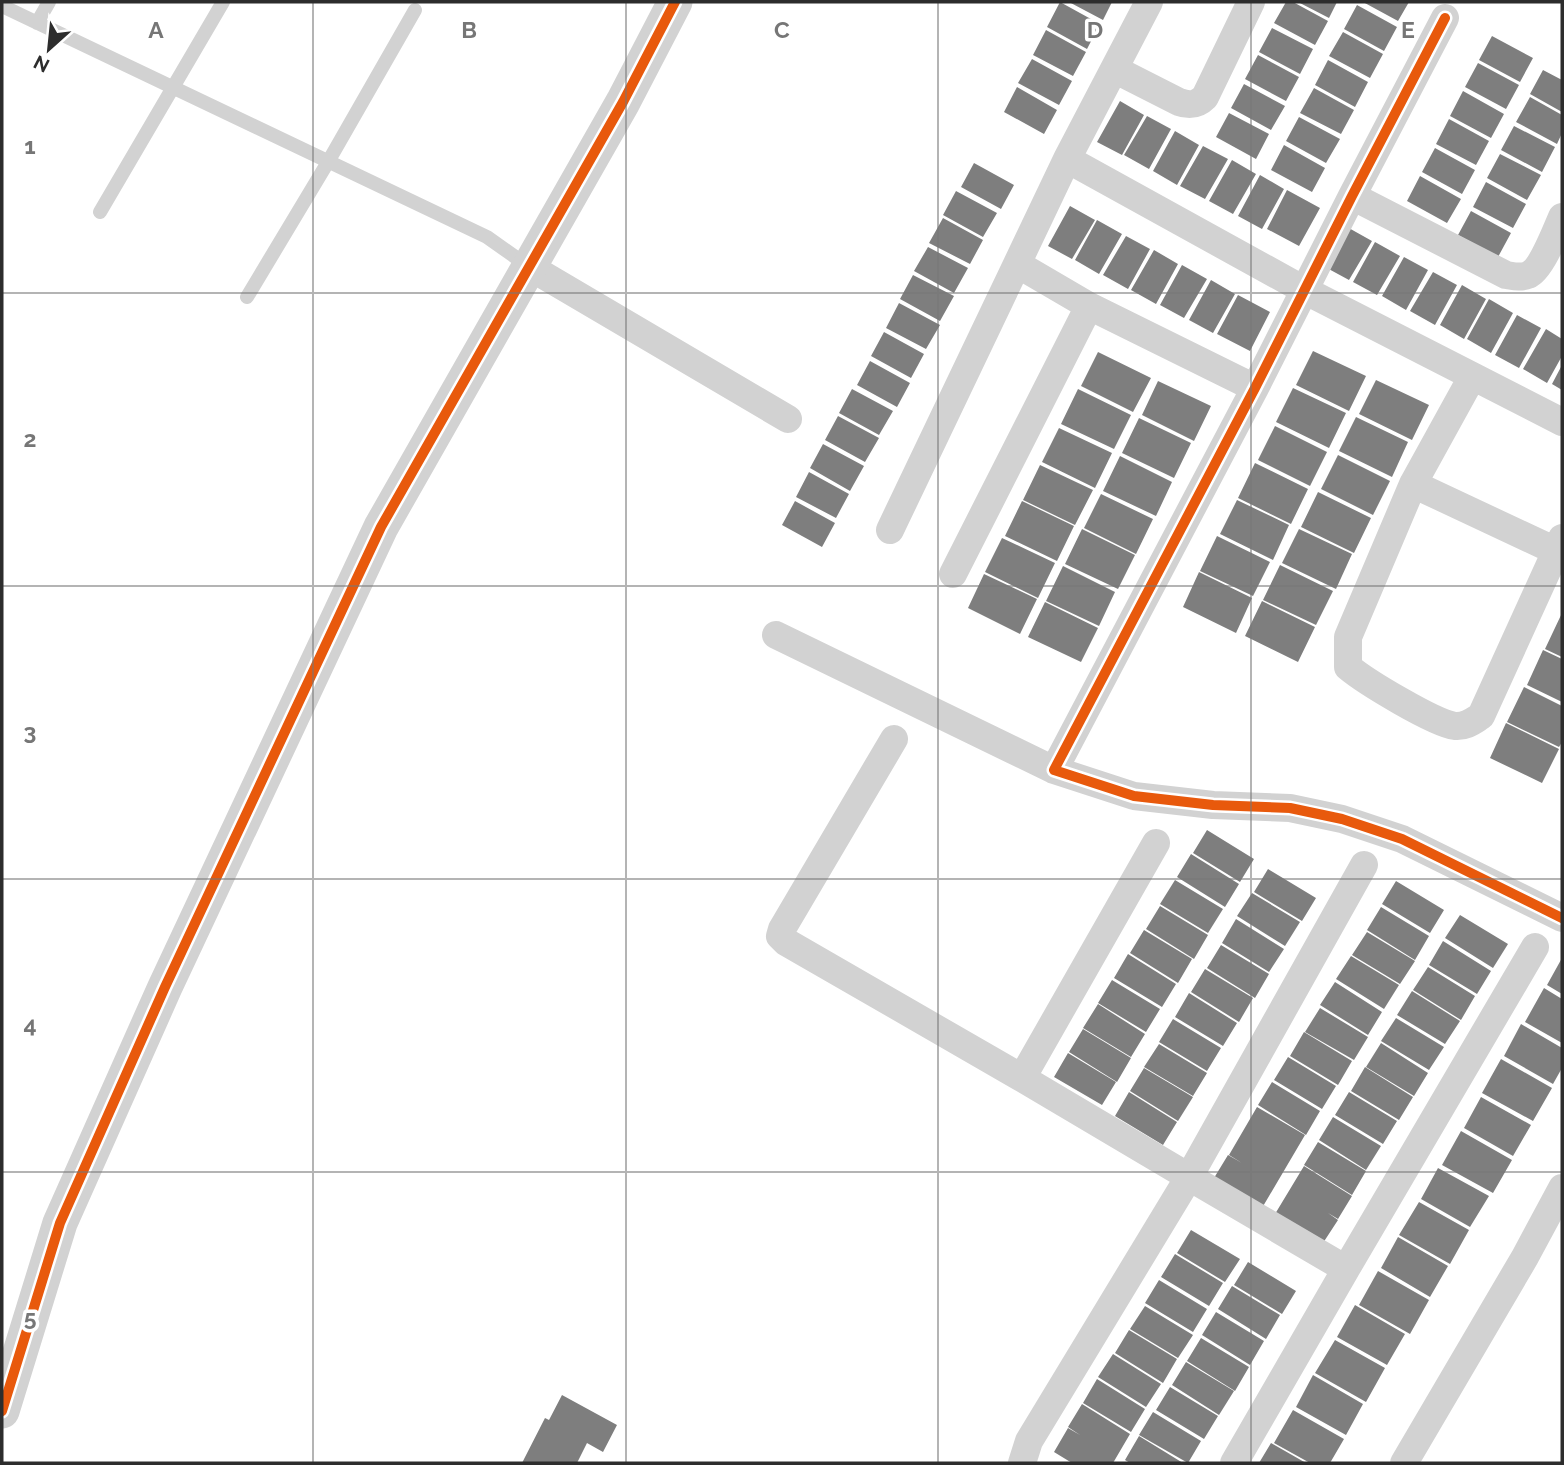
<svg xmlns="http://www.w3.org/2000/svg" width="1564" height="1465" font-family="Raleway,sans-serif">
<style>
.building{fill:#7e7e7e}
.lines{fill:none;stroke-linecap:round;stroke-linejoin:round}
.service{stroke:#d2d2d2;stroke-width:14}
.minor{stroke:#d2d2d2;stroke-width:28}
.tertiary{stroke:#d2d2d2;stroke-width:35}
.cycleway-casing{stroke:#fff;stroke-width:15}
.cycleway{stroke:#e8590c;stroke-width:10}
.grid{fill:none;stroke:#767676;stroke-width:2;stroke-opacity:0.55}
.grid-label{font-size:23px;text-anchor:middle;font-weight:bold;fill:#767676;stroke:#fff;stroke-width:7;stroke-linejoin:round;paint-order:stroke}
</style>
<rect width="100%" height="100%" fill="#fff"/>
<path class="building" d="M1060 2 1100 24 1087 49 1047 27Z
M1069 2H1112L1103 20Z
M1286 2H1293L1328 21 1315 45 1274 23Z
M1298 2H1337L1329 18Z
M1363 2H1409L1398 21Z
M1357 5 1397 27 1384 51 1344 29Z
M1272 28 1313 49 1300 74 1259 52Z
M1046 30 1086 52 1073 76 1033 55Z
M1343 32 1383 54 1370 78 1329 56Z
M1492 36 1533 58 1520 82 1479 60Z
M1258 55 1299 77 1286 101 1245 79Z
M1032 59 1072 81 1059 105 1018 83Z
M1328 60 1368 82 1355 107 1315 85Z
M1478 63 1519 85 1506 109 1465 87Z
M1543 70 1562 80V112L1530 94Z
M1244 84 1285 106 1271 130 1231 108Z
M1017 87 1057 110 1044 134 1004 112Z
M1314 88 1354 110 1341 134 1300 113Z
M1463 91 1504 114 1491 138 1450 116Z
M1530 97 1562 115V133L1557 144 1516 122Z
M1120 101 1144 115 1122 155 1097 142Z
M1229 113 1269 134 1256 159 1216 137Z
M1147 116 1171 129 1149 169 1124 155Z
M1299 117 1340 139 1326 163 1286 141Z
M1449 119 1489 141 1476 165 1436 144Z
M1514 126 1555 147 1542 172 1501 150Z
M1175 131 1199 145 1177 185 1153 171Z
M1284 145 1325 168 1312 192 1271 170Z
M1203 146 1228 159 1205 199 1180 186Z
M1435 148 1475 170 1462 194 1422 172Z
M1500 154 1541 175 1527 200 1487 178Z
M1232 160 1256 174 1233 214 1209 201Z
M974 163 1014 185 1001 209 961 187Z
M1260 175 1284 189 1262 229 1238 216Z
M1420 176 1461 199 1447 223 1407 201Z
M1486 182 1526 204 1513 228 1473 207Z
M1287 190 1320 208 1299 246 1267 229Z
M956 191 997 213 983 237 943 215Z
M1070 206 1095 220 1072 259 1048 246Z
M1471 211 1511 233 1498 257 1458 235Z
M943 218 983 240 970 264 929 243Z
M1097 220 1122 234 1099 274 1075 260Z
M1347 227 1372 241 1349 280 1325 267Z
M1126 236 1150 249 1128 289 1103 275Z
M1375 242 1400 256 1377 295 1353 282Z
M928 247 968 268 954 293 914 271Z
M1154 250 1178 264 1156 304 1131 290Z
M1404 257 1428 270 1406 310 1382 296Z
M1182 265 1207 279 1184 318 1160 305Z
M1433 272 1457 285 1435 325 1410 311Z
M913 275 954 296 940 321 900 299Z
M1211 280 1235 294 1213 333 1189 320Z
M1462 285 1486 299 1464 339 1440 325Z
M1238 295 1270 312 1250 351 1217 334Z
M1489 299 1513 313 1491 353 1467 339Z
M899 303 940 325 926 349 886 328Z
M1517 315 1541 328 1519 368 1495 355Z
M1546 329 1562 339V356L1547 383 1523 369Z
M884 332 924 354 911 378 871 356Z
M1313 351 1366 376 1349 411 1296 385Z
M1098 352 1151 378 1133 412 1081 386Z
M870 361 910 383 897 407 857 385Z
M1562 365V390L1552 384Z
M1376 380 1429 405 1412 440 1359 414Z
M1158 381 1211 406 1194 441 1142 415Z
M1293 388 1346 413 1329 448 1276 422Z
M852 389 893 411 879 435 839 413Z
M1078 389 1131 415 1114 449 1061 424Z
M838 416 879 438 865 462 825 440Z
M1356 417 1408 442 1392 477 1339 451Z
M1139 418 1191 443 1174 478 1122 453Z
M1275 426 1327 452 1310 486 1258 460Z
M1059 428 1112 453 1095 488 1042 462Z
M823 444 864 466 850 491 810 468Z
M1338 455 1390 481 1373 515 1321 489Z
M1120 456 1172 482 1156 516 1103 491Z
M1255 463 1308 489 1291 524 1238 498Z
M1040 465 1093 490 1075 525 1023 500Z
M809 472 849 494 836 518 796 497Z
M1318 492 1371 518 1354 553 1301 527Z
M1101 494 1153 519 1136 554 1084 528Z
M1237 500 1289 525 1273 560 1220 534Z
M795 501 835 523 822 547 782 525Z
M1022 501 1074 526 1057 561 1005 536Z
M1082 529 1135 555 1118 589 1065 564Z
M1299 529 1352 554 1336 589 1282 563Z
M1217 536 1270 562 1253 596 1200 571Z
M1002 538 1055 563 1038 598 985 572Z
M1280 565 1333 591 1316 625 1263 600Z
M1063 566 1115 592 1099 626 1046 601Z
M1199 572 1252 598 1236 633 1183 607Z
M984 574 1037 599 1020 634 968 608Z
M1262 601 1315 627 1298 662 1245 636Z
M1045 602 1098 628 1081 662 1028 637Z
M1562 613V657L1545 649Z
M1543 650 1562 659V702L1527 685Z
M1524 687 1562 706V742L1559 747 1507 722Z
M1506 723 1559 749 1542 783 1490 758Z
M1207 830 1254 859 1240 882 1193 853Z
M1191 854 1239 884 1225 907 1177 877Z
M1268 869 1316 898 1302 921 1254 892Z
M1175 880 1223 909 1208 933 1160 904Z
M1396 881 1444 910 1430 933 1382 904Z
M1252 893 1300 922 1285 946 1237 916Z
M1160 906 1208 935 1194 959 1146 929Z
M1381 907 1429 936 1415 960 1367 930Z
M1460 915 1508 944 1493 968 1445 938Z
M1236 919 1284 949 1269 972 1222 943Z
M1144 930 1192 959 1178 983 1130 953Z
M1367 932 1415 961 1400 984 1352 955Z
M1443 941 1491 971 1477 994 1429 965Z
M1221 945 1269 974 1255 998 1207 968Z
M1128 954 1176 984 1162 1007 1114 978Z
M1351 956 1399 985 1384 1009 1336 979Z
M1562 958V994L1547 985Z
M1428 967 1475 996 1461 1020 1413 990Z
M1205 969 1253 998 1239 1022 1191 992Z
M1112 980 1160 1009 1146 1032 1098 1003Z
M1335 982 1382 1012 1368 1035 1320 1005Z
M1544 988 1562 999V1043L1525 1022Z
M1412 991 1460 1021 1445 1044 1397 1015Z
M1189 993 1237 1023 1223 1046 1175 1017Z
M1098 1004 1145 1034 1131 1057 1083 1028Z
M1320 1008 1368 1037 1354 1060 1305 1032Z
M1396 1018 1444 1047 1429 1070 1381 1041Z
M1173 1019 1221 1048 1207 1071 1159 1042Z
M1521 1024 1562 1048V1068L1553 1084 1504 1056Z
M1083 1029 1131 1058 1117 1082 1069 1052Z
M1304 1032 1352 1061 1338 1085 1290 1056Z
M1381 1043 1428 1073 1414 1096 1366 1067Z
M1159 1044 1207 1073 1193 1096 1144 1067Z
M1068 1053 1116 1082 1102 1105 1054 1077Z
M1288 1057 1336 1086 1322 1109 1274 1080Z
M1501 1059 1552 1088 1533 1121 1482 1093Z
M1365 1067 1413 1097 1399 1120 1351 1091Z
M1144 1068 1193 1097 1178 1121 1130 1091Z
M1272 1082 1320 1111 1306 1135 1258 1105Z
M1129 1092 1177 1122 1163 1145 1115 1116Z
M1349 1092 1397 1121 1383 1144 1335 1115Z
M1481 1097 1531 1125 1513 1156 1464 1128Z
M1257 1107 1305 1135 1262 1208 1214 1178 1228 1155 1242 1163 1229 1155Z
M1333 1117 1381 1146 1366 1170 1319 1140Z
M1461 1131 1512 1160 1493 1193 1442 1165Z
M1318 1142 1366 1171 1352 1195 1304 1165Z
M1304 1166 1352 1196 1338 1219 1328 1213 1338 1220 1323 1243 1275 1214Z
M1438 1168 1489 1196 1470 1227 1421 1199Z
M1419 1202 1469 1230 1450 1264 1399 1235Z
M1191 1230 1240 1259 1225 1282 1177 1253Z
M1398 1237 1448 1266 1430 1297 1381 1268Z
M1175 1254 1223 1283 1209 1306 1161 1277Z
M1248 1262 1296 1291 1282 1314 1234 1285Z
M1378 1271 1429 1300 1410 1334 1359 1305Z
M1159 1280 1207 1309 1193 1332 1145 1303Z
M1232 1286 1280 1315 1266 1339 1218 1309Z
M1355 1305 1405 1334 1387 1365 1337 1337Z
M1145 1306 1193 1335 1178 1358 1130 1329Z
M1216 1312 1264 1341 1250 1365 1202 1335Z
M1129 1330 1177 1359 1163 1383 1115 1353Z
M1201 1338 1249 1367 1235 1391 1187 1361Z
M1335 1340 1385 1368 1366 1402 1315 1373Z
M1113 1354 1161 1384 1146 1407 1098 1377Z
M1186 1362 1234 1391 1219 1415 1172 1385Z
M1313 1375 1363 1404 1346 1435 1296 1407Z
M1097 1379 1145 1409 1131 1432 1083 1403Z
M1170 1387 1218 1416 1204 1439 1156 1410Z
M562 1395 617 1425 603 1452 587 1443 577 1463H522L545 1418 549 1420Z
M1082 1404 1130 1434 1113 1463H1072L1054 1452 1068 1428 1080 1435 1068 1427Z
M1293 1410 1344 1439 1330 1463H1310L1274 1443Z
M1153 1412 1201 1441 1188 1463 1139 1435Z
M1139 1436 1183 1463H1130L1125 1460Z
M1271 1443 1306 1463H1259Z"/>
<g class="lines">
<path class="service" d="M2 6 487 237 528 266
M37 23 49 2
M100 212 223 2
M247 297 328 162 415 10"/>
<path class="minor" d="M1149 2 1067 159 1306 291 1562 422
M1445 18 1352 196 1255 388 1054 770 1134 796 1213 805 1290 808 1342 819 1402 839 1562 918
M1114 69 1179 102C1190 106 1197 105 1205 97L1251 2
M1067 159 1017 264 1089 306 1255 388
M1352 196 1506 275C1513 276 1521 278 1528 275 1541 270 1556 231 1562 217
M528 266 788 419
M1413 484 1472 377
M890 530 1017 264
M1556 551 1413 484 1348 637V667C1366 682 1434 723 1455 726 1466 727 1473 721 1481 716L1562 538
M953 574 1089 306
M776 635 1054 770
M894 739 782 929 780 936 786 942 1022 1078
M1156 843 1022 1078 1189 1177 1364 865
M1022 1463 1029 1441 1189 1177 1346 1269 1535 947
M1234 1463 1346 1269
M1404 1463 1525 1257 1562 1188"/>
<path class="tertiary" d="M2 1411 60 1223 165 987 381 527 623 102 675 2"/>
<defs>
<path id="cycleway" d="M1445 18 1352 196 1255 388 1054 770 1134 796 1213 805 1290 808 1342 819 1402 839 1562 918
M2 1411 60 1223 165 987 381 527 623 102 675 2"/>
</defs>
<use href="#cycleway" class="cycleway-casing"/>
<use href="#cycleway" class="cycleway"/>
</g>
<path class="grid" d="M313 2V1463M626 2V1463M938 2V1463M1251 2V1463M2 293H1562M2 586H1562M2 879H1562M2 1172H1562"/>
<g class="grid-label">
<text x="156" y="38">A</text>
<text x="469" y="38">B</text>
<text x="782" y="38">C</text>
<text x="1095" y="38">D</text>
<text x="1408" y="38">E</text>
<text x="30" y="154">1</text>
<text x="30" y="447">2</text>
<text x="30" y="740">3</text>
<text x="30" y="1033">4</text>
<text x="30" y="1326">5</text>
</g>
<rect width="1564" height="1465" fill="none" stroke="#2d2d2d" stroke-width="7"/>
<g transform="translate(49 49) rotate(207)" stroke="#ffffff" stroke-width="5" paint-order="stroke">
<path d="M0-5L12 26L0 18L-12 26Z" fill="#2d2d2d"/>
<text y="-10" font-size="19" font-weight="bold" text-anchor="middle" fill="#2d2d2d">N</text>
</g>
</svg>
